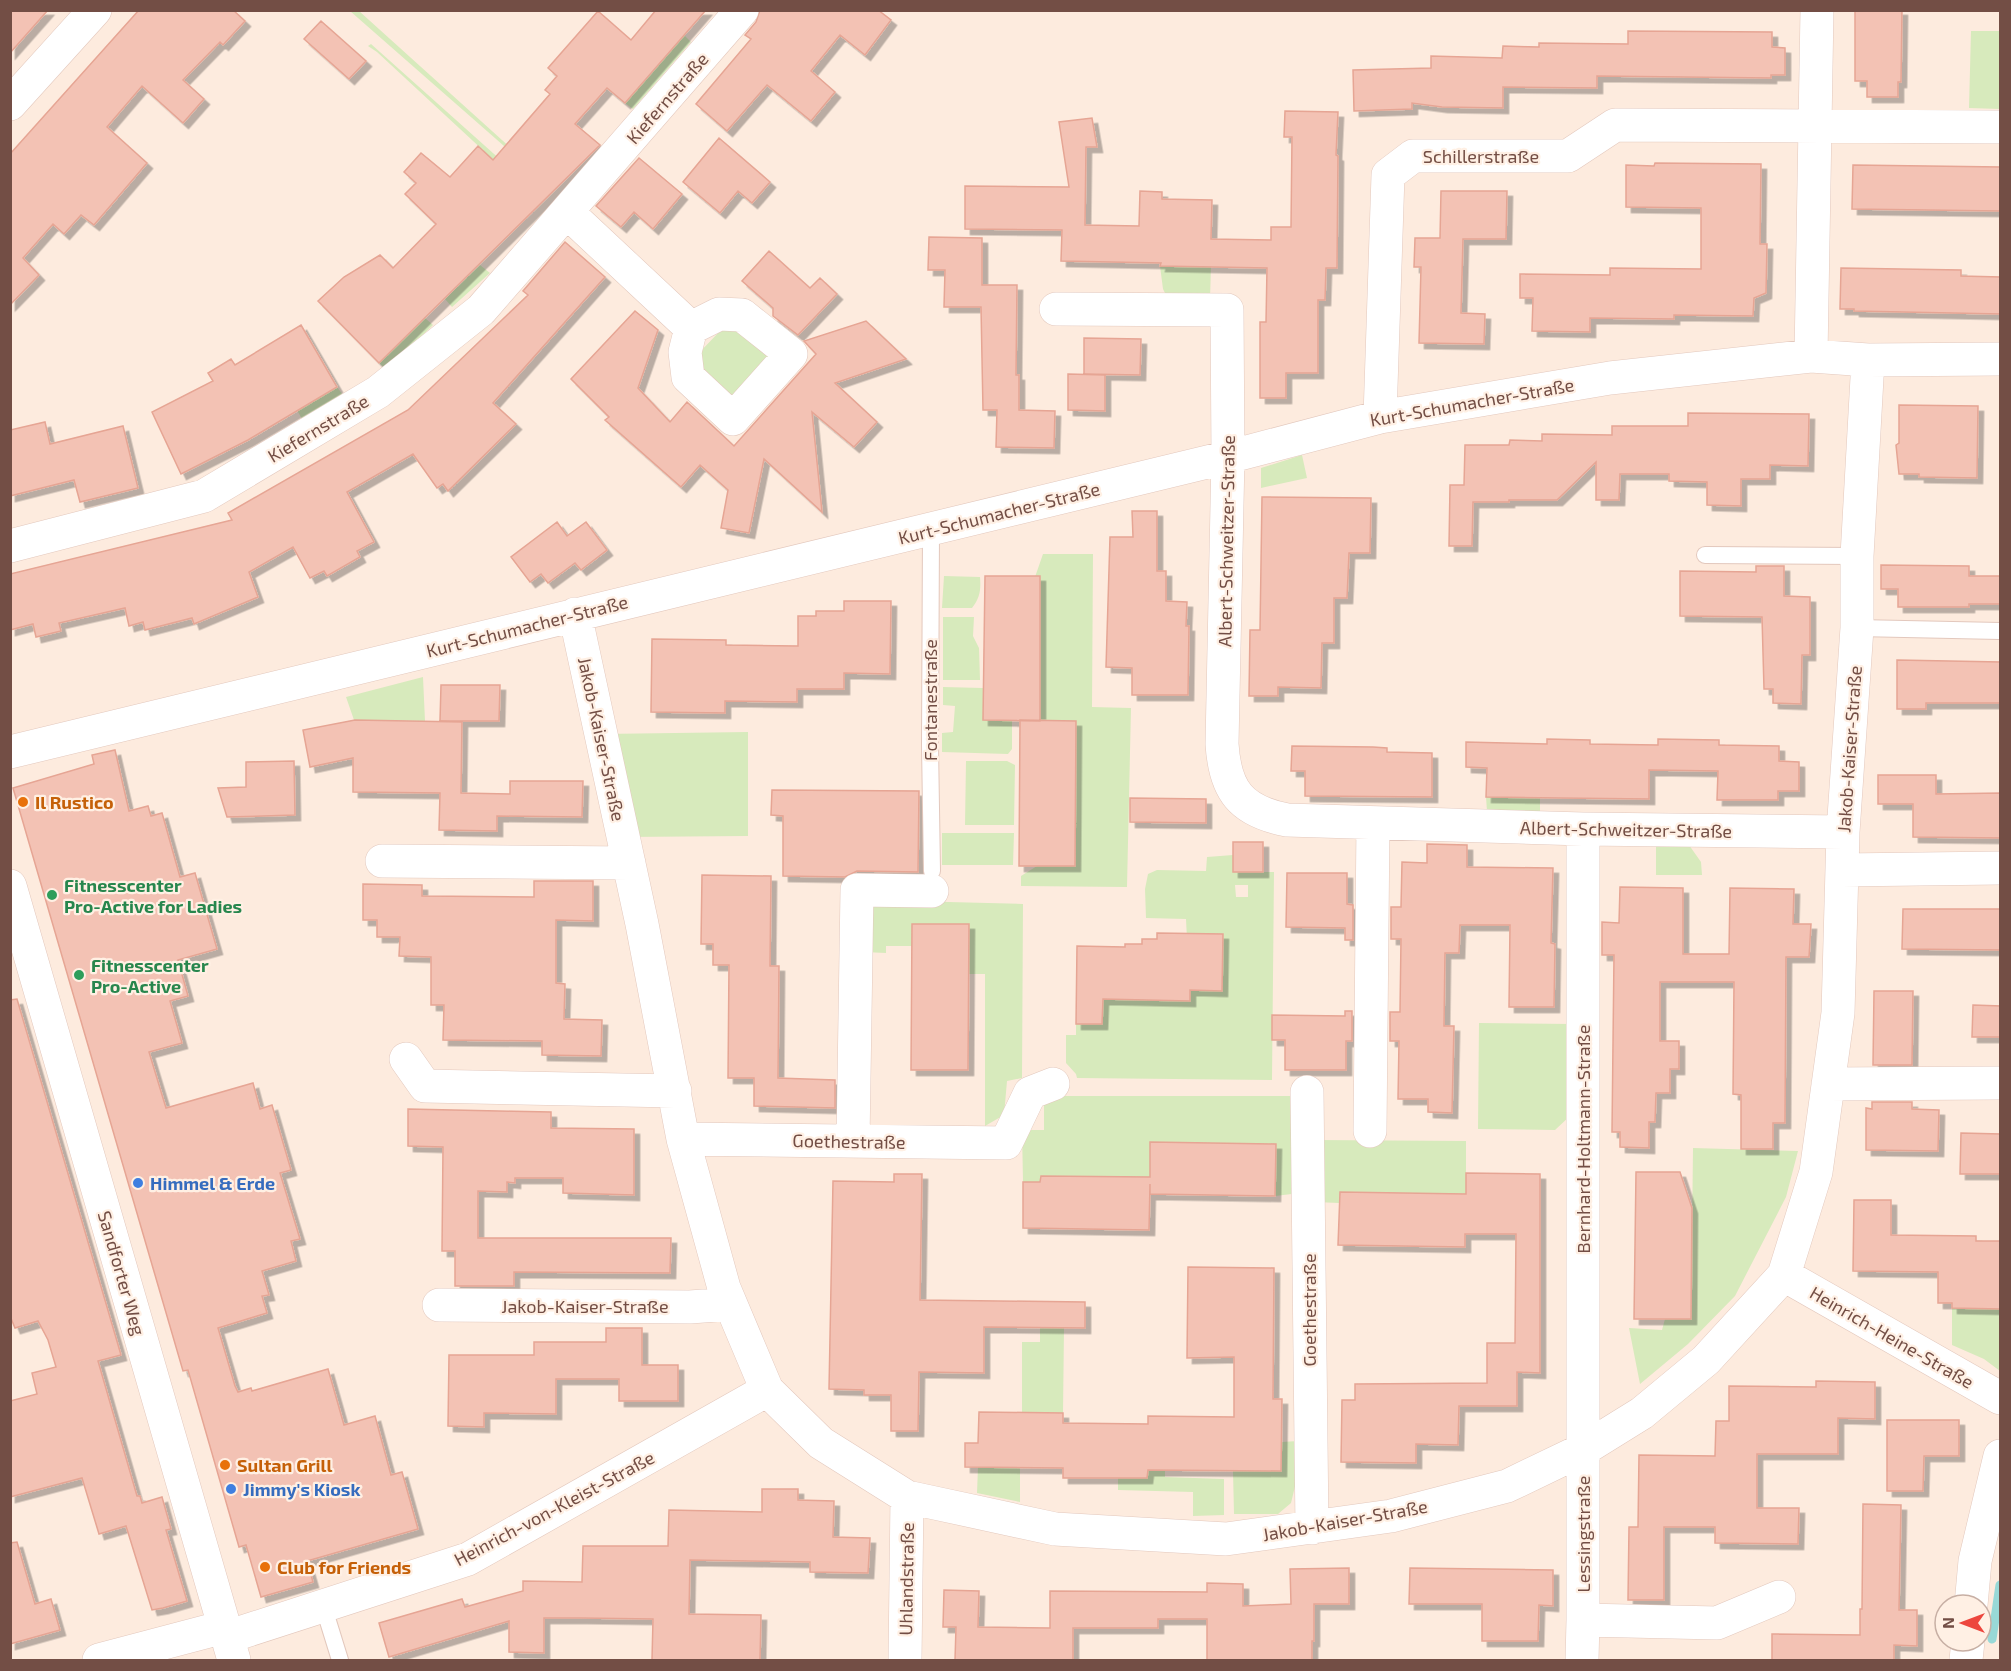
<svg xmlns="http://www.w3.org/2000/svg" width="2011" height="1671" font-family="'Exo 2',sans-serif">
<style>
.green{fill:#d7eabc;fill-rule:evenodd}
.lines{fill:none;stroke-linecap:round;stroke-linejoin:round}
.stream{stroke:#98d9d7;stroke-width:9}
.building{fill:#f3c2b4;stroke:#e6a594;stroke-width:1.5;filter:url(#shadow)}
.service-casing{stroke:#e3c8bd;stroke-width:18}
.minor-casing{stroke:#e3c8bd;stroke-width:34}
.tertiary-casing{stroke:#e3c8bd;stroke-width:34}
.service{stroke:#fff;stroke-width:16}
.minor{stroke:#fff;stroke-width:33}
.tertiary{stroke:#fff;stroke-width:33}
.food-dot{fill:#e8710a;stroke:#fff0e4;stroke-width:2}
.leisure-dot{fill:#2e9e5b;stroke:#fff0e4;stroke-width:2}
.shop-dot{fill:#3f7fe0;stroke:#fff0e4;stroke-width:2}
.labels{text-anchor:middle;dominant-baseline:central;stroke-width:4.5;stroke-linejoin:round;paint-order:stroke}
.street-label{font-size:18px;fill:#734e45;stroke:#fff0e4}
.food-label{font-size:18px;font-weight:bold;fill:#c56008;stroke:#fff0e4;text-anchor:start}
.leisure-label{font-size:18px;font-weight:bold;fill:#27864d;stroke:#fff0e4;text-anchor:start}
.shop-label{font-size:18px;font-weight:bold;fill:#366cbe;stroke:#fff0e4;text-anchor:start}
</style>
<defs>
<filter id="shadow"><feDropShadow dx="5.5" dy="5.5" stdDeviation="0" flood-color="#0004"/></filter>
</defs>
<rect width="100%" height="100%" fill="#fdebde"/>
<path class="green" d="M350 11H359L513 150 512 153Z
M1971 31H2000V109L1969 108Z
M684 35 691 42 633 109 625 103Z
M371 44 503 162 500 166 377 52 368 46Z
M480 265 490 273 452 307 445 299Z
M1160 266H1211L1210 299H1168L1163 289Z
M425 318 433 325 387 370 379 363Z
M732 326 774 360 731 407 699 377 697 355 721 330Z
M337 387 343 395 302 419 297 410Z
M1302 455 1307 478 1261 488V468Z
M1043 554H1093L1092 707 1131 708 1127 887 1021 886V876L1037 866 1070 865 1033 721 1035 577Z
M944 576 980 577C981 590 980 598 972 608H942Z
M943 617H974L973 636 979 648 980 680H943Z
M423 677 425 721 354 720 346 697Z
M943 687 983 688V720H1012V749L1008 754 942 752V733L953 732 955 706 943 705Z
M748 732V836L624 837 602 734Z
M966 761H1007L1015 765 1014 825H965Z
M1486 797 1540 798V816L1487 811Z
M942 833H1014L1013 865H942Z
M1689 845 1701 862 1702 875H1656V846Z
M1233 855V872H1274L1272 1080 1077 1078 1076 1074 1066 1063V1035H1076V1024H1102L1103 952 1125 999 1190 1001 1186 919 1146 918 1145 889 1148 874 1157 870 1206 871 1207 857ZM1235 885H1248V897H1236Z
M868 900 1023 904 1022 1078 1007 1081 1004 1115 985 1126V974H963L912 946H886V953L864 952Z
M1479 1023 1572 1024 1570 1116 1555 1130 1478 1129Z
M1044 1096H1301L1300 1193 1275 1196 1274 1150 1257 1144 1240 1143 1150 1183C1125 1175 1104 1176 1077 1176V1182H1059V1176H1041L1040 1182H1023L1022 1130H1044Z
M1314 1140 1466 1141V1194L1341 1192 1339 1203 1315 1202Z
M1693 1148 1798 1151 1786 1197 1735 1296 1688 1344 1640 1384 1629 1328 1662 1330 1665 1319H1691Z
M1952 1308 2000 1309V1371L1984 1359 1952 1345Z
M1040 1327 1064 1328 1063 1413H1022V1342H1040Z
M1298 1441V1474L1291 1503 1278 1514H1234L1233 1471H1281L1282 1442Z
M978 1467 1020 1468V1502L977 1493Z
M1148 1470H1165V1477L1224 1479V1515L1193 1516V1492L1118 1490V1478H1147Z"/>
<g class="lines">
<path class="stream" d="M1992 1639 2000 1585"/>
</g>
<path class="building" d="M10 10H48L10 53Z
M139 10H233L245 21 223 45 220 42 183 80 204 99 183 123 142 86 107 127 147 163 94 225 81 215 64 234 53 224 23 258 39 275 10 305V154Z
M656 10H706L625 103 607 88 575 124 600 145 379 363 318 301 344 277 380 255 393 268 436 224 405 194 416 183 404 172 421 153 450 177 478 146 493 160 550 94 545 90 557 76 548 68 598 11 631 40Z
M760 10H878L891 20 865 55 840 35 811 71 835 92 811 121 767 85 727 131 696 104 751 39 745 35 756 22Z
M1855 10H1902L1901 82H1898V97H1867V81H1855Z
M321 21 366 61 349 79 304 39Z
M1628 31 1772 32V47L1785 48V75H1771V78L1597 76V88L1503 87V108L1442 107 1412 103V109L1354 111 1353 70 1431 68V56L1502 58 1503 46 1539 47V43L1628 44Z
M1285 111 1338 112 1336 155 1338 156 1337 268H1326L1325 300H1318V373H1286V398H1260V322H1266L1267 268 1160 266 1161 263 1061 261 1062 230 965 229V186L1069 187 1059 122 1092 118 1097 147H1086L1085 225 1139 226 1140 191 1162 192V199L1212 200 1211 239 1271 240V227H1291L1292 137H1284Z
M719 138 770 182 752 203 738 191 720 213 683 182Z
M639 158 682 194 653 229 634 212 621 227 596 206Z
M1655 163 1761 164 1760 244H1767L1766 293 1754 298 1753 316 1674 315V319L1590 318V332L1532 331 1533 298H1520V274L1610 275V268L1701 269V208L1626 207V165L1654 166Z
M1853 165 2001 167V211L1852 209Z
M1441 191H1507L1506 239H1463L1461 313 1485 314 1484 344 1419 343 1421 267H1414L1415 238H1440Z
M929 237 982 238V285H1017L1016 375H1019V410L1055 411 1054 448 996 447 997 410H983L981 307H944L945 270H928Z
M565 242 605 277 493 403 516 424 448 491 443 484 437 488 413 454 347 492 374 542 357 551 360 557 327 576 324 571 310 578 293 547 249 572 258 597 194 624 192 618 145 630 143 622 129 626 125 608 59 623 61 631 36 637 33 624 10 630V574L232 520 228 513 408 410 528 295 523 291Z
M769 251 810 288 820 278 837 294 798 335 773 316V308L742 281Z
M1841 268 1961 270V276L2001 277V314L1854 311V309H1840Z
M635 311 658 330 638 388 670 422 687 402 734 446 816 354 804 341 866 321 906 359 835 383 877 422 854 447 812 412 822 512 764 459 749 533 721 528 728 490 700 465 681 487 605 420 609 417 571 379Z
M301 325 337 387 248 440 181 474 152 412 213 381 208 373 231 359 235 365Z
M1084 338 1141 339 1140 375 1084 374Z
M1068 374 1105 375V411L1068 410Z
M1899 405 1978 406 1977 478 1919 477V474H1899L1896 445 1899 443Z
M1688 413 1809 414 1808 466 1770 465V479H1741V506L1707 505V482L1669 481V474H1620L1619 500H1596V462L1557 500H1509V502H1473L1472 546H1449L1450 485H1464L1465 445H1509L1510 440 1542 441V434L1612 435V426H1688Z
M45 422 50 444 123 426 138 488 80 502 74 480 10 496V430Z
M1262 497 1371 498 1370 553H1349L1347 598H1334V643H1322L1321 688 1278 687V696H1249L1250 630H1260Z
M1132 511H1157V571H1166V601L1187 602 1186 626H1189L1188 695H1132V668L1106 667 1110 537H1133Z
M557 522 567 536 586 522 607 550 581 570 575 563 548 583 541 574 530 582 511 557Z
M1881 565 1969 566V576H2001V604H1969V607H1898V589H1881Z
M1756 566H1784V596L1810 597V655H1802L1801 704 1773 703V689H1764L1762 617 1680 616V571L1756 572Z
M985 576H1040V721L983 720Z
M844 601H891L890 674 844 673V689H797V702L725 701V713L651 712 652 639 726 640V645L798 646V616H816V611H844Z
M1897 660 2001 662V703H1926V709H1897Z
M441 685H500L499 721H440Z
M355 720 462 722 461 793 510 794V781H583L582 817 497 816V831L439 830 440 793 353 792V758L310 767 303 730Z
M1020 720 1076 721 1075 866H1019Z
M1547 739 1590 740V744L1658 745V739L1719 740V745L1779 746V761L1799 762V791H1778V800H1717L1718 771 1649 770V799L1486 797 1487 768 1466 767V742L1547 744Z
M1292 746 1373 747 1387 748V752L1432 753V797L1305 796V771H1291Z
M115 750 129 811 148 806 151 816 162 813 180 877 195 873 217 949 178 960 188 996 170 1001 182 1043 149 1052 166 1108 253 1083 260 1109 272 1105 291 1170 280 1173 300 1239 291 1241 296 1261 262 1271 269 1295 262 1296 267 1313 218 1328 235 1386 238 1392 251 1388 252 1391 328 1369 344 1425 375 1416 391 1475 402 1472 418 1529 307 1561 313 1582 261 1597 246 1545 239 1547 188 1370 183 1371 13 788 94 764 92 755Z
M294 761 295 815 227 817 218 788 246 787V762Z
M1878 775H1936V794L2001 793V838L1913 837V804H1878Z
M772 790 919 791 918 872 857 871 845 877 783 876V816L771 815Z
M1130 798 1206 799V823L1130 822Z
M1233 842H1263V872H1233Z
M1427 844 1467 845V867L1553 868 1551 943 1555 944 1554 1007H1509L1510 925H1460L1459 953H1445L1444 1026H1454L1452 1113 1428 1112V1099H1398L1399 1041H1390V1012H1400L1401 939H1391V907H1401L1402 862 1427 863Z
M1287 873H1347V904L1353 905V940H1345V928L1286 927Z
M702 875 771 876 770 966H779L778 1078 835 1080V1108L754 1106V1078H728L729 965H713V944H701Z
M534 881H593V921L556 920V983L565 984 564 1019 602 1020 601 1056 542 1055V1041L443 1040 444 1005H431V957L399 956 400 937H377V920H363V884L422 885V896L534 897Z
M1620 887 1683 888V954H1729L1730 888 1794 889 1793 924H1811L1809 957H1786L1785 1123H1773V1149H1741V1095L1733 1094 1734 982H1660V1041H1679V1069H1670V1093H1656L1655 1122H1649V1148L1620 1147V1132H1612L1614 955H1602V922L1619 923Z
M1903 909H2001V950L1902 949Z
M912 924H969L968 1070H911Z
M1157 933 1223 934 1222 991 1190 990V1001L1103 999 1102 1024H1076L1077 946 1125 947V944H1142V939H1157Z
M1874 991H1913L1912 1065H1873Z
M17 999 121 1355 98 1361 137 1496H140L142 1503 162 1497 171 1529 166 1530 187 1601 163 1608 152 1610 126 1526 99 1534 82 1478 10 1497V1401L37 1394 32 1373 56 1367 48 1340 38 1321 15 1328 10 1316V1000Z
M1973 1005 2001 1006V1037H1972Z
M1345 1011H1352V1041H1346V1070H1285V1040H1272V1015L1345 1016Z
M1872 1102H1912V1109L1939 1110 1938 1151 1866 1150V1108L1872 1109Z
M408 1109 551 1112V1128L634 1129V1195L563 1193V1178H515V1183L507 1182V1192L478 1191V1238H671L670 1273 514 1272V1286H455V1251H442L443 1147 408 1146Z
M1961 1133 2001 1134V1174H1960Z
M1150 1142 1276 1144 1275 1196 1150 1194V1184L1149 1230 1023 1228V1182H1040L1041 1176 1150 1177Z
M1636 1172H1680L1692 1208 1691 1319H1634Z
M1466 1173 1540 1174V1373L1517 1372V1406H1459L1458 1445 1416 1444V1463L1341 1462 1342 1400H1355V1384L1487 1383V1343H1515L1516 1234H1465V1247L1338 1245 1340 1192 1466 1194Z
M894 1174H922L920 1300 1085 1302V1328L984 1327V1373L919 1372 918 1431H891V1395H864V1390L829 1389 833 1181 894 1182Z
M1854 1200H1891V1235L1976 1236V1241H2001V1309L1952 1308V1303H1938V1272L1853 1271Z
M1188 1267 1274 1268 1273 1399H1282L1281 1471 1148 1470 1147 1478H1063V1468L965 1467V1443H978L979 1412 1063 1413V1423L1148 1424V1416L1234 1417V1357L1187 1358Z
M606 1328H642V1365H678V1401H619V1379H556V1414L484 1413V1427L448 1426 449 1355H534V1342H606Z
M1816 1381 1875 1382V1419L1838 1418V1454H1757V1508H1799L1798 1544 1715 1543V1527H1664V1600H1628L1629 1527H1638L1639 1455 1715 1456 1716 1421H1729V1386L1816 1387Z
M1887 1420H1959V1456H1924L1923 1491H1887Z
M762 1489H798V1500L834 1501 833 1537 870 1538 868 1573 810 1572V1562L690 1560 689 1614 761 1615 760 1660H652L653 1619 581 1618H544V1653L509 1652V1621L389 1657 379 1623 462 1599 465 1607 523 1591V1581L582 1582 583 1546H668L669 1510 762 1512Z
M1863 1504 1901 1505 1899 1610H1917V1646L1894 1645V1660H1772V1634L1860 1635V1609H1862Z
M17 1542 35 1604 51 1599 60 1630 10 1644V1543Z
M1349 1568V1604H1314V1641H1312V1660H1207V1619H1158V1628H1073V1660H955L956 1627H943L944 1590 979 1591 978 1627 1050 1628V1591L1207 1592V1583L1243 1584V1606L1291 1604 1290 1569Z
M1410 1568 1553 1570V1606L1539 1605 1538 1641H1482V1604H1409Z"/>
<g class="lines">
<defs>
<path id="service" d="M931 530 930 745 932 871
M1705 555 1857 556
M1857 628 2000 631
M323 1605 340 1660"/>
<path id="minor" d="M10 104 95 10
M567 212 691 328 719 314 742 315 791 354 733 419 688 377 685 352 691 328
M1056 309 1227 310 1228 457 1222 744C1225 791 1241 811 1287 820L1583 829 1843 832
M1811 356 1817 10
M1380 417 1388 175 1413 156H1568L1615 125 2000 127
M10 546 204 496 378 392 481 310 742 10
M575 614 642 924 683 1139 724 1288 767 1390 821 1443 907 1497 1055 1529 1226 1539 1391 1516 1507 1486 1584 1449 1642 1413 1706 1360 1784 1275 1816 1172 1838 1013 1843 832 1857 628V556L1868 360
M10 752 1228 457 1380 417 1610 378 1811 356 1868 360 2000 359
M1583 829V1620
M382 861 629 863
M1842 870 2000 868
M406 1059 425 1086 675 1091
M1828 1084 2000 1083
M1307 1092 1312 1528
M1370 1131 1373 823
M683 1139 1006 1143 1030 1093 1053 1084
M853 1141 857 890 932 891
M1784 1275 2000 1398
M439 1305 690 1307 730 1304
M1971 1605 1975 1561 2000 1456
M227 1637 468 1559 767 1390
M99 1660 224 1627
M905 1660 907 1497
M1582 1660 1583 1620 1717 1623 1779 1597
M1966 1660 1968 1641"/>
<path id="tertiary" d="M10 886 234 1660"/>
</defs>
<use href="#service" class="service-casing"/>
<use href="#minor" class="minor-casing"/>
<use href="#tertiary" class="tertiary-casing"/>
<use href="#service" class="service"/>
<use href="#minor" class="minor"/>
<use href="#tertiary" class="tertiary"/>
</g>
<g class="food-dot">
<circle cx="23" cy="802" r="6"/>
<circle cx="225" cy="1465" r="6"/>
<circle cx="265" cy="1567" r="6"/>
</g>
<g class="leisure-dot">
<circle cx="52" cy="895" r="6"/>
<circle cx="79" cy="975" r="6"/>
</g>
<g class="shop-dot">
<circle cx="138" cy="1183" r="6"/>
<circle cx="231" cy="1489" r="6"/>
</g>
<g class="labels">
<g class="street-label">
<text transform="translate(667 98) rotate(-49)">Kiefernstraße</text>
<text x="1481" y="156">Schillerstraße</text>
<text transform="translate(1472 402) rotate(-10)">Kurt-Schumacher-Straße</text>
<text transform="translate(318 428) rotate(-31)">Kiefernstraße</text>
<text transform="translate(999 513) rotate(-14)">Kurt-Schumacher-Straße</text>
<text transform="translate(1226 541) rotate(-89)">Albert-Schweitzer-Straße</text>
<text transform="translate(527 626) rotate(-14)">Kurt-Schumacher-Straße</text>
<text transform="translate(930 700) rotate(-90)">Fontanestraße</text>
<text transform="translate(602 739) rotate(78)">Jakob-Kaiser-Straße</text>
<text transform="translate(1849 749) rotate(-86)">Jakob-Kaiser-Straße</text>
<text transform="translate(1626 829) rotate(1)">Albert-Schweitzer-Straße</text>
<text transform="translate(1583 1139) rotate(-90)">Bernhard-Holtmann-Straße</text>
<text transform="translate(849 1141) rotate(1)">Goethestraße</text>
<text transform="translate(122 1273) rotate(74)">Sandforter Weg</text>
<text x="585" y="1306">Jakob-Kaiser-Straße</text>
<text transform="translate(1309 1310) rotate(-90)">Goethestraße</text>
<text transform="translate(1892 1337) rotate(30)">Heinrich-Heine-Straße</text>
<text transform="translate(554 1508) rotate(-28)">Heinrich-von-Kleist-Straße</text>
<text transform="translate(1345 1520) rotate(-10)">Jakob-Kaiser-Straße</text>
<text transform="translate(1583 1534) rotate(-90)">Lessingstraße</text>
<text transform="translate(906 1579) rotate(-89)">Uhlandstraße</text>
</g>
<g class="food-label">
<text x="35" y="802">Il Rustico</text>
<text x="237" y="1465">Sultan Grill</text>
<text x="277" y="1567">Club for Friends</text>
</g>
<g class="leisure-label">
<text x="64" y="885">Fitnesscenter<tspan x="64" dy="21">Pro-Active for Ladies</tspan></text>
<text x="91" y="965">Fitnesscenter<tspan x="91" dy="21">Pro-Active</tspan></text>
</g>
<g class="shop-label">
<text x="150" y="1183">Himmel &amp; Erde</text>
<text x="243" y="1489">Jimmy's Kiosk</text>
</g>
</g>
<rect width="2011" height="1671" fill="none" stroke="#734e45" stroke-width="24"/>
<g transform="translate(1963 1623) rotate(270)"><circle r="28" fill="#fff0e4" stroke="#c7afa4" stroke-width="1.5"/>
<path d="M0-4.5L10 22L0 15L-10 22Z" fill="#ed463d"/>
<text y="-9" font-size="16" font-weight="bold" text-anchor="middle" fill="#734e45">N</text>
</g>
</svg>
